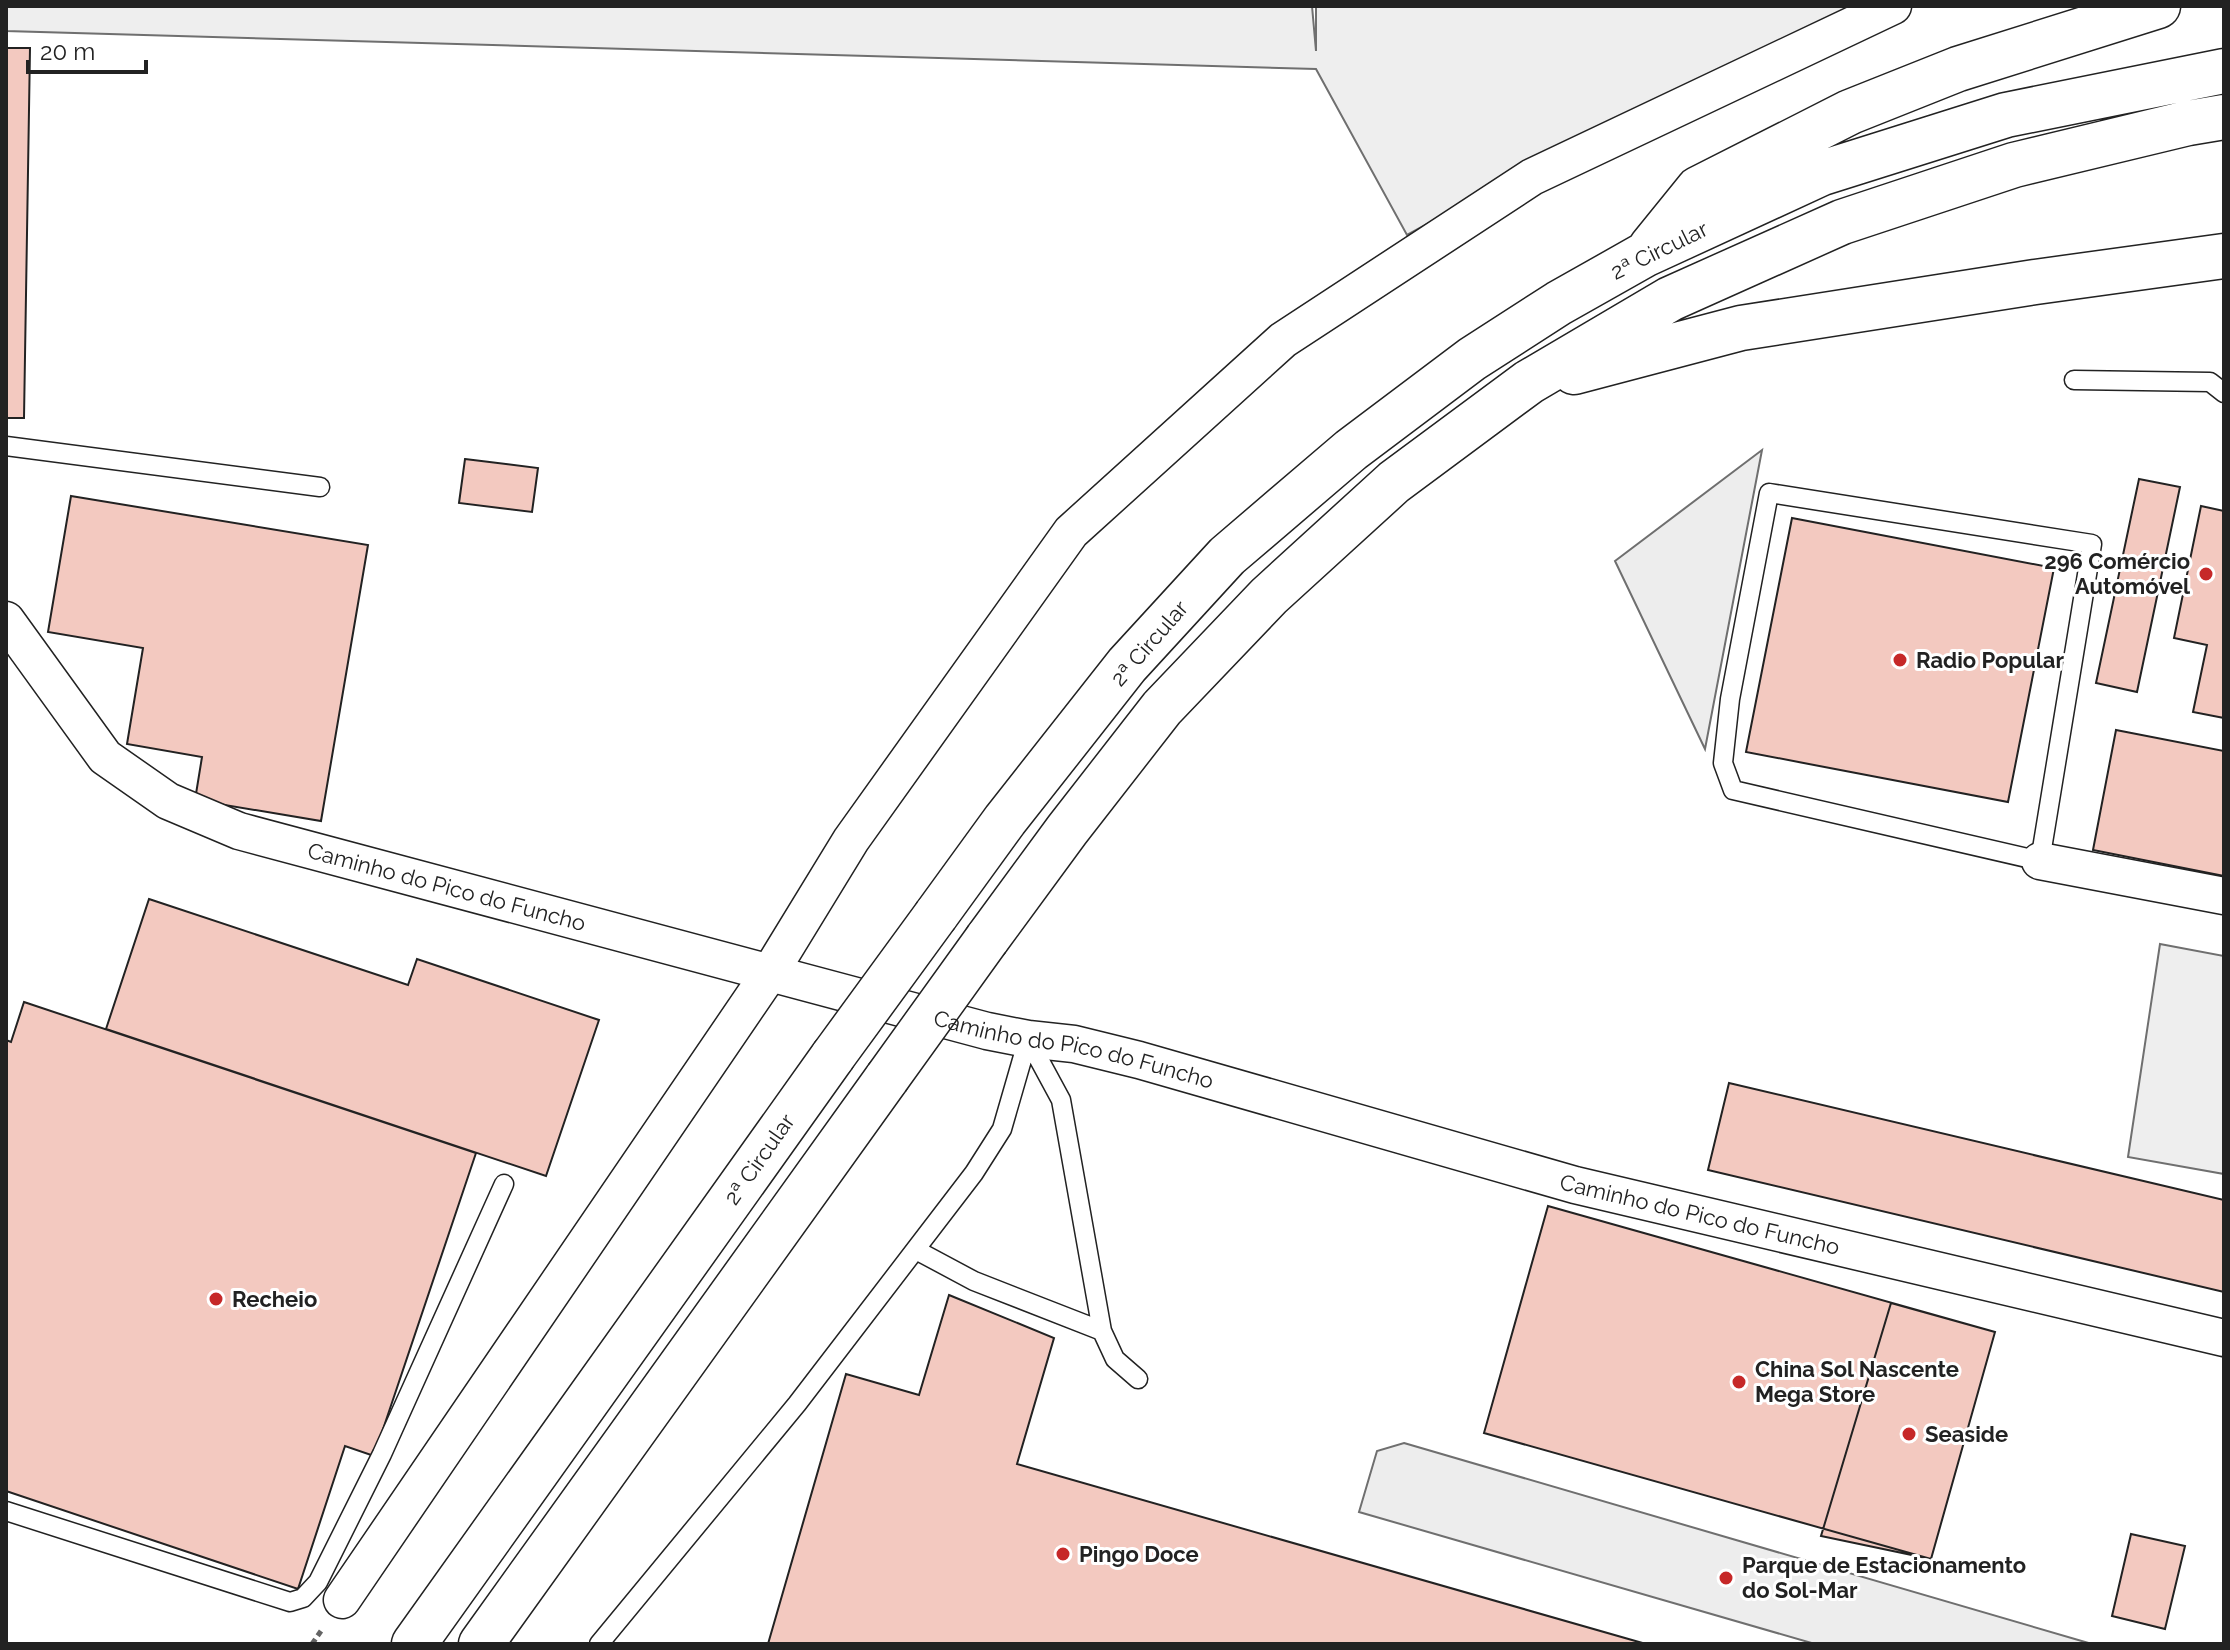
<svg xmlns="http://www.w3.org/2000/svg" width="2230" height="1650" font-family="Raleway,sans-serif">
<style>
.green{fill:#eee;stroke:#6f6f6f;stroke-width:2}
.parking{fill:#ededed;stroke:#6f6f6f;stroke-width:2}
.building{fill:#f3c9c0;stroke:#222;stroke-width:2}
.lines{fill:none;stroke-linecap:round;stroke-linejoin:round}
.lane-casing{stroke:#222;stroke-width:21}
.street-casing{stroke:#222;stroke-width:39}
.highway-casing{stroke:#222;stroke-width:47}
.path{stroke:#646464;stroke-width:5;stroke-dasharray:6 4;stroke-linecap:butt}
.lane{stroke:#fff;stroke-width:18}
.street{stroke:#fff;stroke-width:36}
.highway{stroke:#fff;stroke-width:44}
.highway-bridge-casing{stroke:#222;stroke-width:47;stroke-linecap:butt}
.highway-bridge{stroke:#fff;stroke-width:44}
.poi-dot{fill:#c62828;stroke:#fff;stroke-width:3}
.labels{text-anchor:middle;dominant-baseline:central;stroke-width:6;stroke-linejoin:round;paint-order:stroke}
.street-label{font-size:22px;fill:#222;stroke:#fff}
.poi-label{font-size:22px;font-weight:bold;fill:#222;stroke:#fff;text-anchor:start}
</style>
<rect width="100%" height="100%" fill="#fff"/>
<path class="green" d="M6 6H1312L1316 51V6H1852L1648 104 1407 235 1316 69 6 31Z
M2160 944 2224 956V1174L2128 1157Z"/>
<path class="parking" d="M1762 450 1705 749 1615 561Z
M1404 1443 2092 1644H1815L1359 1512 1377 1451Z"/>
<path class="building" d="M6 48H30L24 418H6Z
M465 459 538 468 532 512 459 503Z
M2139 479 2180 487 2137 692 2096 683Z
M71 496 368 545 321 821 195 800 202 757 127 744 143 648 48 632Z
M2201 506 2224 511V718L2193 712 2207 645 2174 638Z
M1792 518 2054 568 2008 802 1746 752Z
M2116 730 2224 751V876L2093 850Z
M149 899 408 985 417 959 599 1020 546 1176 106 1029Z
M24 1002 476 1153 374 1456 345 1446 298 1589 6 1491V1040L11 1042Z
M1729 1083 2224 1200V1292L1708 1170Z
M1548 1206 1995 1332 1931 1559 1484 1433Z
M949 1295 1054 1338 1017 1464 1646 1644H768L846 1374 919 1395Z
M1891 1303 1995 1332 1931 1559 1821 1536Z
M2131 1534 2185 1546 2165 1629 2112 1616Z"/>
<g class="lines">
<defs>
<path id="lane" d="M2074 380 2210 382 2224 393
M6 446 320 487
M1769 493 2092 544 2040 861 1733 790 1723 763 1730 699Z
M1028 1039 1061 1100 1102 1331
M916 1250 974 1281 1102 1331 1115 1359 1138 1379
M6 1511 290 1602 303 1598 318 1582 382 1454 504 1184
M599 1644 797 1404 974 1173 1002 1129 1028 1039"/>
<g id="street">
<path id="s1" d="M6 620 105 757 168 801 239 831 987 1031 1028 1039 1074 1044 1139 1060 1575 1185 2224 1338"/>
<path d="M2040 861 2224 896"/>
<path d="M342 1600 769 974 851 840 1071 532 1283 340 1532 177 1893 6"/>
</g>
<path id="highway" d="M1651 247 1698 189 1850 112 1958 69 2158 6
M1574 372 1741 328 2035 282 2224 256
M936 915 1005 820 1127 665 1227 556 1351 450 1472 359 1559 303 1644 255 1822 173 2006 115 2224 71
M987 939 1067 830 1162 708 1269 596 1394 482 1529 382 1670 299 1842 222 2014 165 2188 123 2224 117
M414 1644 833 1056
M481 1644 887 1078"/>
</defs>
<use href="#lane" class="lane-casing"/>
<use href="#street" class="street-casing"/>
<use href="#highway" class="highway-casing"/>
<path class="path" d="M312 1644 321 1631"/>
<use href="#lane" class="lane"/>
<use href="#street" class="street"/>
<use href="#highway" class="highway"/>
<defs>
<path id="highway-bridge" d="M833 1056 936 915
M887 1078 987 939"/>
</defs>
<use href="#highway-bridge" class="highway-bridge-casing"/>
<use href="#highway-bridge" class="highway-bridge"/>
</g>
<g class="poi-dot">
<circle cx="2206" cy="574" r="8"/>
<circle cx="1900" cy="660" r="8"/>
<circle cx="216" cy="1299" r="8"/>
<circle cx="1739" cy="1382" r="8"/>
<circle cx="1909" cy="1434" r="8"/>
<circle cx="1063" cy="1554" r="8"/>
<circle cx="1726" cy="1578" r="8"/>
</g>
<g class="labels">
<g class="street-label">
<text transform="translate(1659 250) rotate(-26)">2ª Circular</text>
<text transform="translate(1149 643) rotate(-49)">2ª Circular</text>
<text stroke="none"><textPath href="#s1" startOffset="538">Caminho do Pico do Funcho</textPath></text>
<text stroke="none"><textPath href="#s1" startOffset="1186">Caminho do Pico do Funcho</textPath></text>
<text transform="translate(759 1159) rotate(-55)">2ª Circular</text>
<text stroke="none"><textPath href="#s1" startOffset="1834">Caminho do Pico do Funcho</textPath></text>
</g>
<g class="poi-label">
<text x="2190" y="561" text-anchor="end">296 Comércio<tspan x="2190" dy="25">Automóvel</tspan></text>
<text x="1916" y="660">Radio Popular</text>
<text x="232" y="1299">Recheio</text>
<text x="1755" y="1369">China Sol Nascente<tspan x="1755" dy="25">Mega Store</tspan></text>
<text x="1925" y="1434">Seaside</text>
<text x="1079" y="1554">Pingo Doce</text>
<text x="1742" y="1565">Parque de Estacionamento<tspan x="1742" dy="25">do Sol-Mar</tspan></text>
</g>
</g>
<rect width="2230" height="1650" fill="none" stroke="#222222" stroke-width="16"/>
<path d="M28 60v12h118v-12" fill="none" stroke="#222222" stroke-width="4"/>
<text x="40" y="60" font-size="24" fill="#222222" stroke="#ffffff" stroke-width="6" paint-order="stroke">20 m</text>
</svg>
